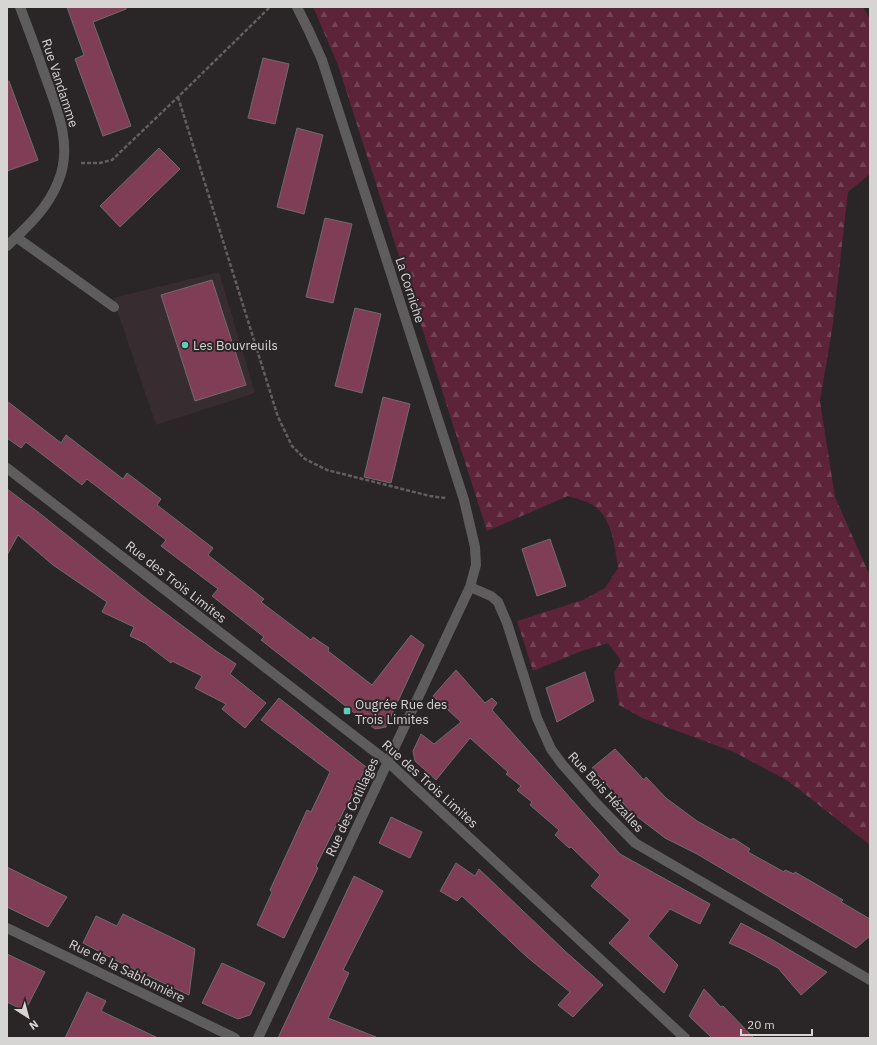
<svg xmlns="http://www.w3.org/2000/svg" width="877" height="1045" font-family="'IBM Plex Sans',sans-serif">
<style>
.built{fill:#372c2f}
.forest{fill:url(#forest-firs)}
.building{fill:#7f3e55;stroke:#706b6c}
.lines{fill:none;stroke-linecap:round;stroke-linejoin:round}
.path{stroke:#625e5e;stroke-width:2.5;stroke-dasharray:4 2;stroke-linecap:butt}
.minor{stroke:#5e5c5d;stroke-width:10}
.poi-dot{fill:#5dceb8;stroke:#2a2526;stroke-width:1.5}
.labels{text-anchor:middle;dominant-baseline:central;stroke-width:4;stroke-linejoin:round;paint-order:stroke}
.street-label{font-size:13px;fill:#d7d4d4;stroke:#2a2526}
.poi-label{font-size:13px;fill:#d7d4d4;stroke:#2a2526;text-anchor:start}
</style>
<defs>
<pattern id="forest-firs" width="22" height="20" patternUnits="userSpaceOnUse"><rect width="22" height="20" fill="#5c2339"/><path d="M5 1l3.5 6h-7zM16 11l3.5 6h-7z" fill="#734255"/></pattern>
</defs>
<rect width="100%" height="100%" fill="#2a2526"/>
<path class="built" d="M219 272 255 393 156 425 113 298Z"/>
<path class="forest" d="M313 7H863L870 19V174L848 192 833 324 820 401 835 497 870 576V845L788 781 734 752 642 718 619 705 614 673 621 661 608 643 579 652 533 671 517 621 583 600 605 588 618 568C615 549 613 524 599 510 591 502 578 499 568 496L487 531 338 65Z"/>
<path class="building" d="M67 7H126V9L93 22 131 126 103 136 75 59 84 55Z
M263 58 289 64 275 124 248 118Z
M7 81H9L38 160 7 171Z
M297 128 323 135 304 214 277 207Z
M159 148 180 169 120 227 100 206Z
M325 218 352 224 333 303 306 297Z
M212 280 246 385 195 401 161 295Z
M355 308 381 314 362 393 335 386Z
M383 397 410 404 391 483 364 477Z
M7 401 61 443 66 435 123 479 127 473 161 499 157 505 213 548 208 555 264 599 261 602 311 640 313 637 329 648 328 651 372 685 411 635 424 645 386 727 375 729 261 640 264 637 212 596 218 589 161 546 166 540 87 479 82 485 26 442 21 448 7 438Z
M7 489 38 512 148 600 216 651 236 664 230 674 266 703 245 728 222 709 226 704 195 688 202 676 172 661 171 663 145 643 130 636 134 627 102 612 107 602 53 565 18 535 7 555Z
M550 539 566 586 537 596 522 549Z
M456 670 485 703 492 698 497 703 492 710 620 854 710 904 700 924 670 909 648 936 678 965 664 993 609 943 630 920 591 886 600 875 571 847 569 848 555 835 559 830 530 805 532 802 517 790 521 786 506 774 508 772 470 738 436 780 415 761 413 751 421 734 434 744 461 722 433 696Z
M585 672 594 701 557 722 546 688Z
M279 698 366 767 316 866 318 868 284 938 257 925 272 892 270 890 307 810 311 812 330 772 261 720Z
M615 749 644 780 646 777 666 798 697 821 731 840 733 838 750 849 748 852 784 872 785 870 794 874 795 872 843 900 841 902 870 919V936L856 948 697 854 665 838 631 812 592 768Z
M391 817 422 832 410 858 379 843Z
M456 863 475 876 479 869 565 951 603 985 573 1017 558 1005 570 992 527 957 462 896 457 901 440 891Z
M7 867 67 897 48 927 7 907Z
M354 876 383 891 343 970 349 973 328 1018 376 1037V1038H278Z
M123 914 195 949 189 995 121 963 83 943 96 916 117 926Z
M741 923 771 939 827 972 801 995 778 968 745 950 729 943Z
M7 954 45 972 25 1011 7 1002Z
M222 963 265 983 250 1015 238 1019 202 1003Z
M704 989 721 1007 723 1006 754 1038H712L689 1016Z
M87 992 106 1001 101 1011 158 1038H65Z"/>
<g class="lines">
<path class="path" d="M178 97 278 417 292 446 305 459 327 470 430 496 446 498
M81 163H100L112 160 178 97 270 7"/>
<path class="minor" d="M16 237 114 307
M7 246C27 227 48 208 58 182 74 145 56 106 43 70 36 49 28 28 20 7
M7 468 388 762 685 1038
M470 587 491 596 498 602 507 623 537 718 551 749 562 764 596 803 635 843 870 980
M7 928 235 1038
M258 1038 470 587 476 565 475 547 464 500 322 60 309 31 297 7"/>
</g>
<g class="poi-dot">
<circle cx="185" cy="345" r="4"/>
<rect x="343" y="707" width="8" height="8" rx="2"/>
</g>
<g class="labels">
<g class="street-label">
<text transform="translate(60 83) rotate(72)">Rue Vandamme</text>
<text transform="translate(410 290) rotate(72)">La Corniche</text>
<text transform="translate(176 582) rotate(38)">Rue des Trois Limites</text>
<text transform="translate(430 784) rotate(42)">Rue des Trois Limites</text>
<text transform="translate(606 792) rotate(47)">Rue Bois Hézalles</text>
<text transform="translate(352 807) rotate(-65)">Rue des Cotillages</text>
<text transform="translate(127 971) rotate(26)">Rue de la Sablonnière</text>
</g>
<g class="poi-label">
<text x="193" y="345">Les Bouvreuils</text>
<text x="355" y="704">Ougrée Rue des<tspan x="355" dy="15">Trois Limites</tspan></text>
</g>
</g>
<rect width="877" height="1045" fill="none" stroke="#d7d4d4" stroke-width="16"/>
<g transform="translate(28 1017) rotate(144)" stroke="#2a2526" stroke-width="3" paint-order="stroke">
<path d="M0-3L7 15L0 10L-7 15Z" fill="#d7d4d4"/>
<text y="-6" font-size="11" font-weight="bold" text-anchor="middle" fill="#d7d4d4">N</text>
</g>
<path d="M741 1029v6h71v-6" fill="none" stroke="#d7d4d4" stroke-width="2"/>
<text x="747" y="1029" font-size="12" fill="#d7d4d4" stroke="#2a2526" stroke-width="3" paint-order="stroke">20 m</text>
</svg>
